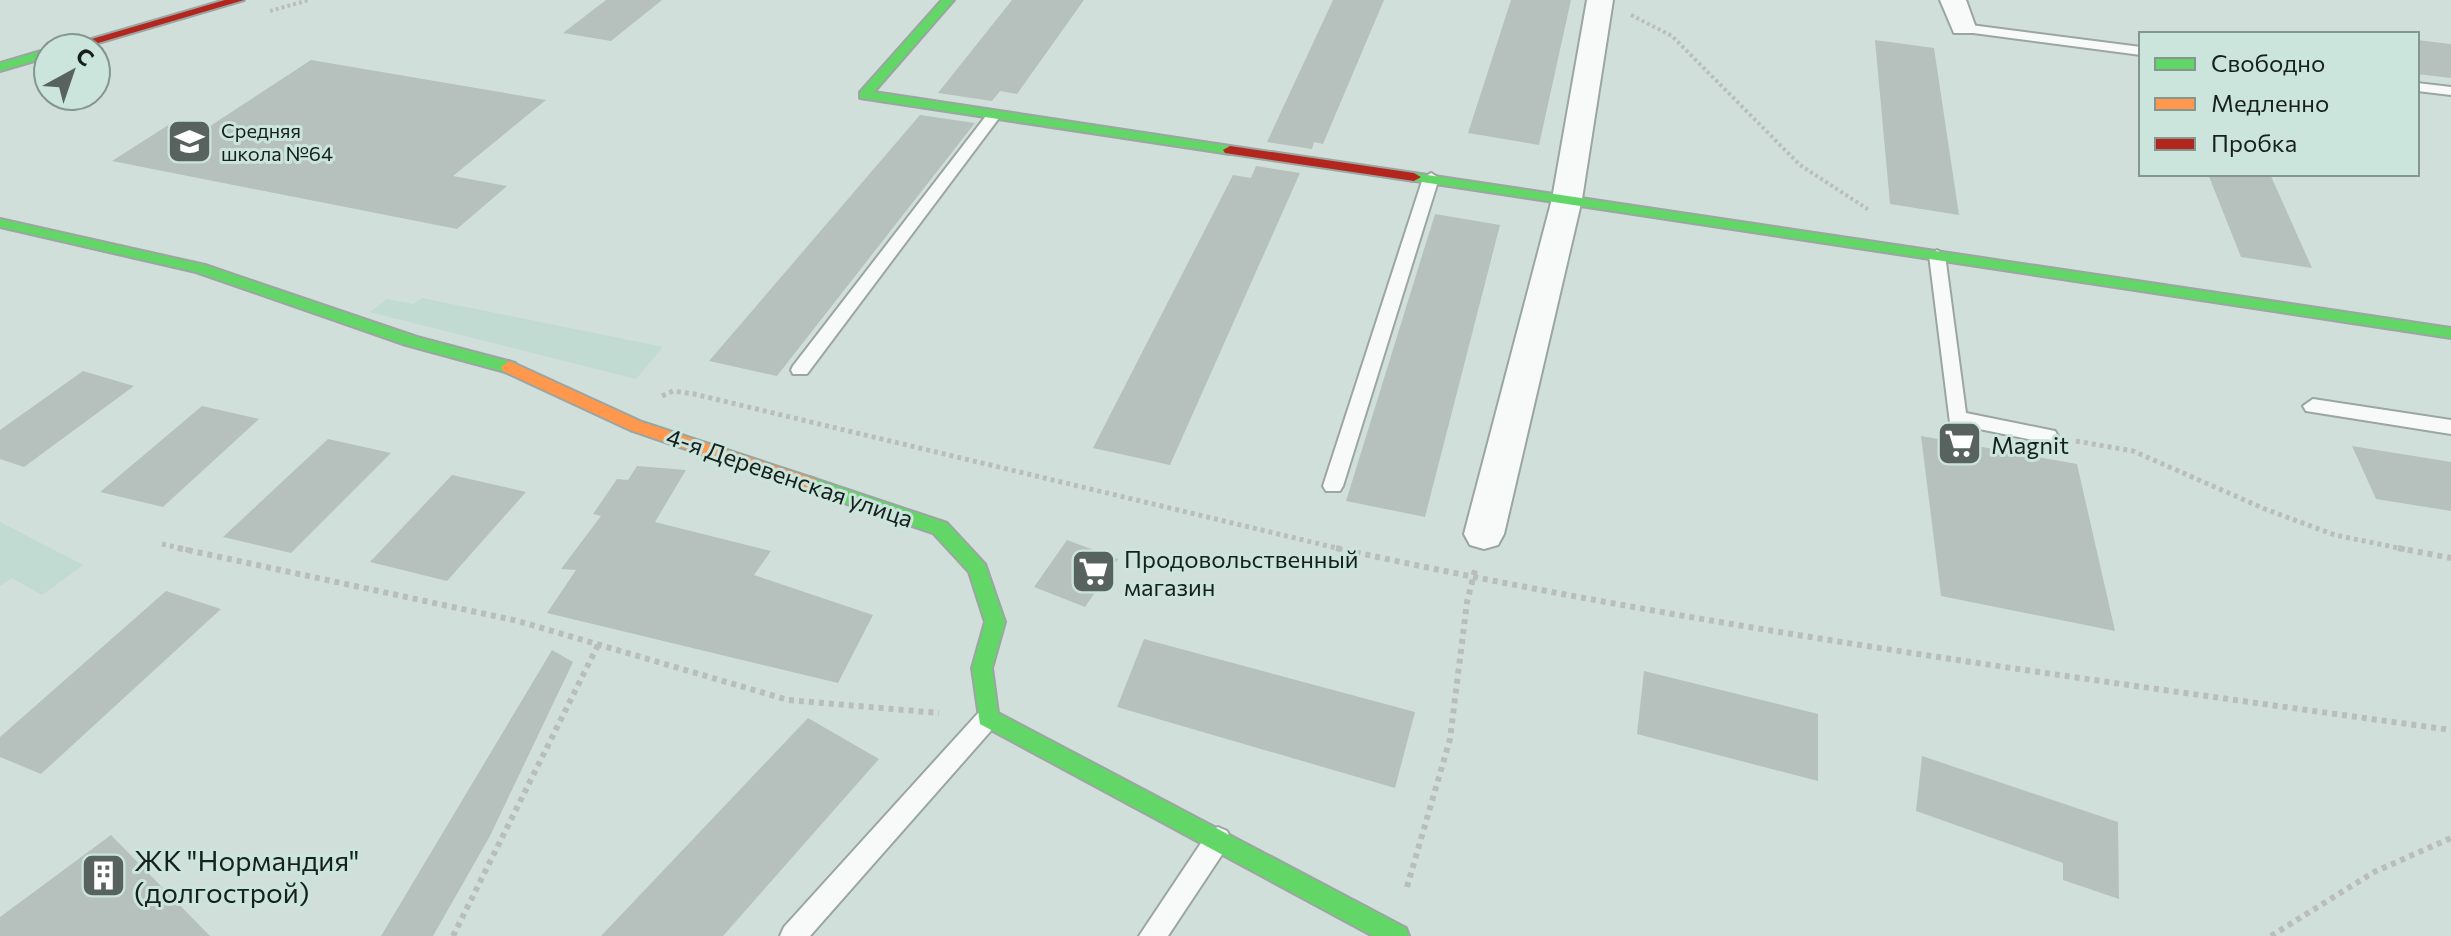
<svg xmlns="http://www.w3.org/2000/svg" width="2451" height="936" font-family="Commissioner,sans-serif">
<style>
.built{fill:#c1dad2}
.building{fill:#b6c1bd}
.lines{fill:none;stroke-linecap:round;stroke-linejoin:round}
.lane-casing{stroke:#9ba5a2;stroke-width:4}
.street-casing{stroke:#9ba5a2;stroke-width:4}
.fast-casing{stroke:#9ba5a2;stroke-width:4}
.slow-casing{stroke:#9ba5a2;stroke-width:4}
.jam-casing{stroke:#9ba5a2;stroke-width:4}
.path-far2{stroke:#b9bdbc;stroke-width:4;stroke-dasharray:3 3;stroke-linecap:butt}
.path-far1{stroke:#b9bdbc;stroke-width:5;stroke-dasharray:4 4;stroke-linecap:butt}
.path{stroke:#b9bdbc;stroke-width:6;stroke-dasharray:5 5;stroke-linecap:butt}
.lane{fill:#f8fafa;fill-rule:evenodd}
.street{fill:#f8fafa;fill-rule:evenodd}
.fast{fill:#63d668;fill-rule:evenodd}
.slow{fill:#ff974d;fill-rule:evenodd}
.jam{fill:#b3261e;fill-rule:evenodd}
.labels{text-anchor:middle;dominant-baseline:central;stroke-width:6;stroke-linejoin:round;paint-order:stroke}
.far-poi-label{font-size:20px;fill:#17201d;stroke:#cbe5dd;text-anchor:start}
.poi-label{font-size:24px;fill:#17201d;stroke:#cbe5dd;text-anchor:start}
.street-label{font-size:24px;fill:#17201d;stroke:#cbe5dd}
.near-poi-label{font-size:28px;fill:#17201d;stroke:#cbe5dd;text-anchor:start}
</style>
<rect width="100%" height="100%" fill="#d1dfdb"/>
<path class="built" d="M422 298 663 347 636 379 370 312 387 299 413 304Z
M0 522 83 565 42 595 12 578 0 586Z"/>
<path class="building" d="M606 0H662L611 41 563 33Z
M1012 0H1084L1017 94 1000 91 992 101 938 93Z
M1333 0H1384L1323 144 1314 142 1312 149 1267 142Z
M1511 0H1571L1539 145 1468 133Z
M1875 40 1934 48 1959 215 1890 204Z
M2417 40 2451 44V78L2417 74Z
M311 60 546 100 453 176 507 186 457 229 112 161 170 124 204 130Z
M920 115 975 123 777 376 709 361Z
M1256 166 1300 173 1170 465 1093 448 1233 175 1251 178Z
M2208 174H2270L2312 268 2241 257Z
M1435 214 1500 225 1425 517 1346 501Z
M83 371 134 386 24 467 0 459V430Z
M202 406 259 419 163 507 100 492Z
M1921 436 2077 464 2115 631 1941 596Z
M328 439 391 453 291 553 223 537Z
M2352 446 2451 462V511L2376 499Z
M637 466 686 470 655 522 771 551 754 575 873 615 838 683 547 613 576 570 561 569 601 516 593 514 617 479 628 480Z
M452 475 526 492 447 581 370 562Z
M1067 540 1118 559 1085 607 1034 587Z
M166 591 221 609 41 774 0 757V737Z
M1144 639 1415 712 1395 788 1117 707Z
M552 650 573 662 490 836 433 936H381Z
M1644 671 1818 714V781L1637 734Z
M808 718 879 759 723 936H601Z
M1922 756 2118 822 2119 899 2063 880V863L1916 811Z
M111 835 210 936H0V917Z"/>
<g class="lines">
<defs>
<path id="lane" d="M1963 24 2141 47V55L1958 31 1956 28Z
M2417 83 2451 87V95L2417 91Z
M994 111 1001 115 999 118 807 374H793L791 370 793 366 989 112Z
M1431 173 1439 178 1343 486 1340 491H1326L1323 486 1423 178Z
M1937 250 1945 255 1966 413 2055 431 2058 436 2055 441 2048 443 1950 423 1929 255Z
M2313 399 2451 420V434L2306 411 2303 406Z
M988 708 996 711 1000 718 996 725 810 936H780L784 927 980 711Z
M1218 827 1227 831 1231 839 1227 847 1168 936H1139L1209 831Z"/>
<path id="street" d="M1587 0H1613L1582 199 1504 534 1498 545 1484 549 1470 545 1464 534 1552 199Z
M1940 0H1966L1976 28 1972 33H1954Z"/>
<path id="fast" d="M942 0H954L874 92 1230 146 1237 150 1230 154 860 98V92Z
M48 49V57L0 71V63Z
M1414 173 2451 328V338L1409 180V174Z
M0 219 205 265 417 337 515 363 517 367 509 373 406 345 196 272 0 227Z
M809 477 947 523 985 564 1005 622 992 668 998 713 1406 928 1409 936H1373L980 724 972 668 985 622 969 572 933 533 803 489 800 484 803 479Z"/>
<path id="slow" d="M509 361 642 422 815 479 818 484 809 491 630 430 503 371 501 367Z"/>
<path id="jam" d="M225 0H244L81 48H61Z
M1230 146 1414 173 1421 177 1414 181 1225 153 1223 150Z"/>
</defs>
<use href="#lane" class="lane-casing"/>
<use href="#street" class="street-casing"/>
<use href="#fast" class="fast-casing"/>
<use href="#slow" class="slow-casing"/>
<use href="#jam" class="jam-casing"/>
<path class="path-far2" d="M270 11 309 0
M1631 15 1672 36 1800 165 1869 210"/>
<path class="path-far1" d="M662 396 673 391 694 394 1345 550
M2076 441 2133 451 2265 509 2335 535 2408 550
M162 544 188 550"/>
<path class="path" d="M178 548 518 621 788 700 939 713
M1336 548C1704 629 2078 678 2451 730
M2398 548 2451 558
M1407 887 1450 739 1467 602 1476 566
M453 936 598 645
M2271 936 2374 872 2451 838"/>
<use href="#lane" class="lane"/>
<use href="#street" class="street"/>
<use href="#fast" class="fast"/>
<use href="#slow" class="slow"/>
<use href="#jam" class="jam"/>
</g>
<defs>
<symbol id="school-square" viewBox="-11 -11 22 22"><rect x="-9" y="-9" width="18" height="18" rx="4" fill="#586360" stroke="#cbe5dd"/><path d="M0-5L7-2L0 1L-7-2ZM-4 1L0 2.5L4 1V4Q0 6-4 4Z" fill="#fff"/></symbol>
<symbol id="supermarket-square" viewBox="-11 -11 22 22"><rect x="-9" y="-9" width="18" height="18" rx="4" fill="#586360" stroke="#cbe5dd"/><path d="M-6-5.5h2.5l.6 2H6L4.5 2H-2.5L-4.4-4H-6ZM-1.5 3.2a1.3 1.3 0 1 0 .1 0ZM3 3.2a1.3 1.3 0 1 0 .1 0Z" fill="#fff"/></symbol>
<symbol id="building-square" viewBox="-11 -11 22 22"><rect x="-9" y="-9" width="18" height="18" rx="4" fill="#586360" stroke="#cbe5dd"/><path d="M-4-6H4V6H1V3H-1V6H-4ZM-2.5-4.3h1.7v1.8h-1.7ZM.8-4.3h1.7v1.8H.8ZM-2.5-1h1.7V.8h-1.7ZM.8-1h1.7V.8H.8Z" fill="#fff"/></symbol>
</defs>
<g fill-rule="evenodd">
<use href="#school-square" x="164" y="116" width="51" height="51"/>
<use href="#supermarket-square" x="1934" y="418" width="51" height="51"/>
<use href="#supermarket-square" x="1068" y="546" width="51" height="51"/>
<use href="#building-square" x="78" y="850" width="51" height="51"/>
</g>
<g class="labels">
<g class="far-poi-label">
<text x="221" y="130">Средняя<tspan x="221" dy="23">школа №64</tspan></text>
</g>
<g class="poi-label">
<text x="1991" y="444">Magnit</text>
<text x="1124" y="558">Продовольственный<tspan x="1124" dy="28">магазин</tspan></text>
</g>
<g class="street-label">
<text transform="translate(790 477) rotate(19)">4-я Деревенская улица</text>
</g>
<g class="near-poi-label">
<text x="134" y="860">ЖК "Нормандия"<tspan x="134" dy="32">(долгострой)</tspan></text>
</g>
</g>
<rect x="2139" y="32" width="280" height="144" fill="#cbe5dd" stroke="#839690" stroke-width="2"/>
<rect x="2155" y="58" width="40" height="12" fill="#63d668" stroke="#839690" stroke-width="2"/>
<text x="2211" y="72" font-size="24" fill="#17201d">Свободно</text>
<rect x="2155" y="98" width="40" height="12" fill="#ff974d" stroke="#839690" stroke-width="2"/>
<text x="2211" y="112" font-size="24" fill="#17201d">Медленно</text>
<rect x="2155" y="138" width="40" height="12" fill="#b3261e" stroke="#839690" stroke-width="2"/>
<text x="2211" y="152" font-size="24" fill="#17201d">Пробка</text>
<g transform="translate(72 72) rotate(40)"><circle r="38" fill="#cbe5dd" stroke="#839690" stroke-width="2"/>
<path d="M0-6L14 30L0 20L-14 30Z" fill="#586360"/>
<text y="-12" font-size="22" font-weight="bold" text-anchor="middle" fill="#17201d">С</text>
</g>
</svg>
